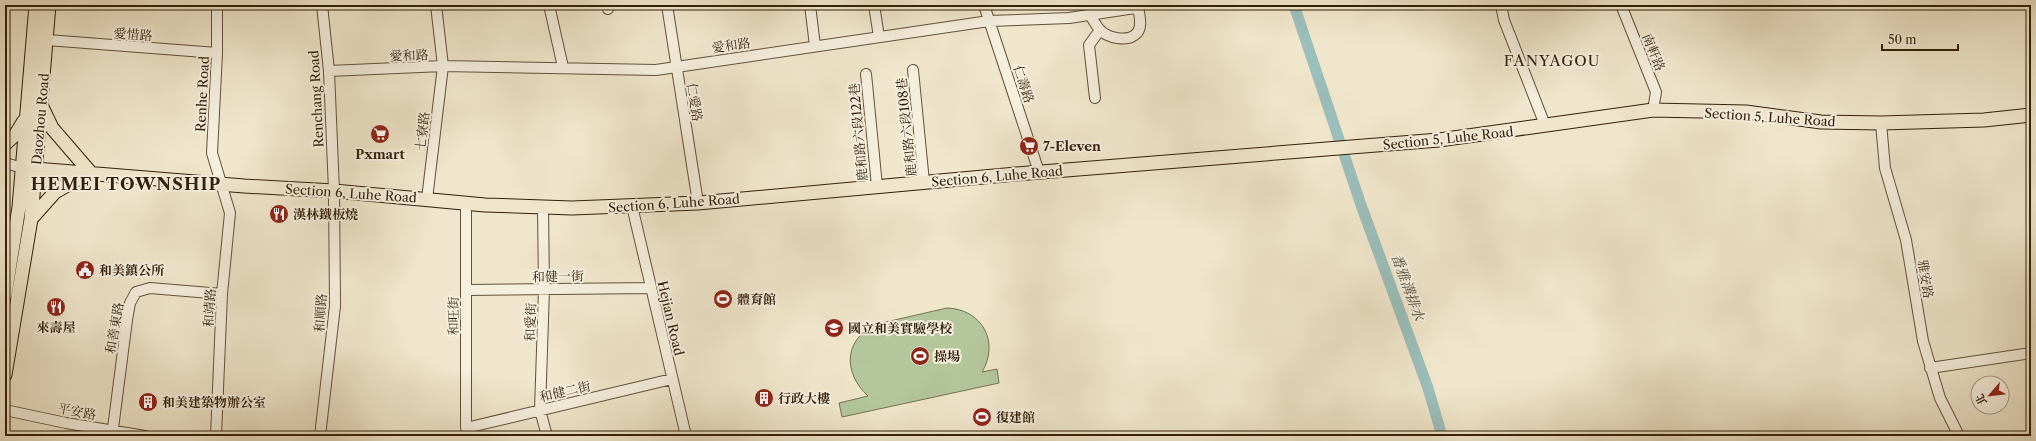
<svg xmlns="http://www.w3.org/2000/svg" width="2036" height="441" font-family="'Libre Caslon Text','Noto Serif TC',serif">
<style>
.park{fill:#b4c69c;stroke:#747252}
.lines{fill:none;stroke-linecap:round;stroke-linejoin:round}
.canal{stroke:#9bbfbb;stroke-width:11}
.minor-casing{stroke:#62513a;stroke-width:12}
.major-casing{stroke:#331f09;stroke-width:15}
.minor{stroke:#f5efde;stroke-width:10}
.major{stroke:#f0e6cc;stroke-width:13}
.labels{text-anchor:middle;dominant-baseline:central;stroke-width:4;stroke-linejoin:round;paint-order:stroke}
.street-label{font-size:13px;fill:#331f09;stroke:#f5efde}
.poi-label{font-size:13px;font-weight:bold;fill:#331f09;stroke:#f5efde;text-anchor:start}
.water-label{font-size:14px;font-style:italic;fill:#524f3e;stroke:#f5efde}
.quarter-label{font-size:15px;letter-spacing:1px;fill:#331f09;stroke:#f5efde}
.district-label{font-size:17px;font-weight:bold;letter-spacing:1px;fill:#331f09;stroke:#f5efde}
</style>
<rect width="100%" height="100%" fill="#f0e6cc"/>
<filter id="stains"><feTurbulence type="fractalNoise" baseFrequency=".005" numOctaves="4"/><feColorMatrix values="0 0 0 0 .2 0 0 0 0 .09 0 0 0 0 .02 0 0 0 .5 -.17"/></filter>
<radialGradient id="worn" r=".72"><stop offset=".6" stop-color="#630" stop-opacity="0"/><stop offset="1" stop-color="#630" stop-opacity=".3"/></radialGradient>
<path class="park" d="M947 308C982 309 1000 342 982 372L997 369 999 383 842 417 839 403 868 396C843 373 843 339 877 324Z"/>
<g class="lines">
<path class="canal" d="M1294 5 1361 205 1428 388 1442 436"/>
<defs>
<path id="minor" d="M549 5 563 67
M607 5 608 9
M667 5 698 203
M810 5 815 46
M874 5 879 37
M984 5 1039 172
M1501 5 1504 20 1545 125
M1621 5 1656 92 1653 110
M1090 15C1093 20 1096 25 1099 29 1107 38 1128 43 1137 33 1142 27 1140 19 1139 12L1131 5
M47 40 217 53
M913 70 924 182
M329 71 443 66 656 70 989 21 1069 18 1135 8
M866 74 877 186
M1095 98 1089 45 1100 30
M1881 123 1885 168 1906 240 1923 341 1940 398 1959 436
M5 163 23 168
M427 199 443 66 436 5
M466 203V428L672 379
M632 206 686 436
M543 207 544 289 540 410 547 436
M466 290 651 288
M1930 368 2031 353
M5 410 66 423 145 436
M112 436 127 320 130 303 136 292 150 288 222 294
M216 436 222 294 230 213 212 153 217 53V5
M320 436 335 306 334 191 329 71 322 5"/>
<path id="major" d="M5 144 16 134 24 121
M23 168 244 186 334 191 485 205 572 208 698 203 1016 174 1439 140 1653 110 1746 112 1821 122 1881 123 1984 120 2031 115
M31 219 55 192 90 172 52 128 42 107
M5 295 19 207 36 5
M5 375 31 219 49 5"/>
</defs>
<use href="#minor" class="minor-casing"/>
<use href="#major" class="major-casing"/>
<use href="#minor" class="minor"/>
<use href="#major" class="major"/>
</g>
<defs>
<symbol id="supermarket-disc" viewBox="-11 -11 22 22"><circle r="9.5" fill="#8f2418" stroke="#f5efde"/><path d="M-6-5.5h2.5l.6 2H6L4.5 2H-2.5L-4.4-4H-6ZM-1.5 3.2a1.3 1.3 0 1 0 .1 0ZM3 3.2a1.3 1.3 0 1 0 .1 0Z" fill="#fff"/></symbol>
<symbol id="restaurant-disc" viewBox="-11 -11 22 22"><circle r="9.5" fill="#8f2418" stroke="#f5efde"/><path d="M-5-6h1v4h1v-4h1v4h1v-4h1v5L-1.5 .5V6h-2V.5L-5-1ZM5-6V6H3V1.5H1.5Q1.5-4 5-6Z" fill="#fff"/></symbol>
<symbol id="civic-disc" viewBox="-11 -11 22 22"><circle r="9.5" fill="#8f2418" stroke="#f5efde"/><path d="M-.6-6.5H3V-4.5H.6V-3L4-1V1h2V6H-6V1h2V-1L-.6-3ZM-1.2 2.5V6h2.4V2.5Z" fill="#fff"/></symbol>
<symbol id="stadium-disc" viewBox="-11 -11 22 22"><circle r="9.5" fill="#8f2418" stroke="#f5efde"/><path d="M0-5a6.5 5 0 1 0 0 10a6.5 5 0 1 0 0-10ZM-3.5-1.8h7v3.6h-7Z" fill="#fff"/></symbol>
<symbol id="school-disc" viewBox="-11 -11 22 22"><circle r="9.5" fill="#8f2418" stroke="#f5efde"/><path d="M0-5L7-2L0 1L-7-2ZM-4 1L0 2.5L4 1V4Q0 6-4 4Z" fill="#fff"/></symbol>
<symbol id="building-disc" viewBox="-11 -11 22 22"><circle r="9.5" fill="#8f2418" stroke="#f5efde"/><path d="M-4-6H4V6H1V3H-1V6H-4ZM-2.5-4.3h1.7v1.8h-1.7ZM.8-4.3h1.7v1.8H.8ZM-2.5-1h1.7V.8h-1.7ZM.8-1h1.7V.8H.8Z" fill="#fff"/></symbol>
</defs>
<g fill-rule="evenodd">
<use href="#supermarket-disc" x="369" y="123" width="22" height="22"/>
<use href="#supermarket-disc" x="1018" y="135" width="22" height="22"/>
<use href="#restaurant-disc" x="268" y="203" width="22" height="22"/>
<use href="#civic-disc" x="74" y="259" width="22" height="22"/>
<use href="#stadium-disc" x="712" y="288" width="22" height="22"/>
<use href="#restaurant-disc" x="45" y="296" width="22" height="22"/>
<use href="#school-disc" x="823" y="317" width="22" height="22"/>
<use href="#stadium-disc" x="909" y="345" width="22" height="22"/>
<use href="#building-disc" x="753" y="387" width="22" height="22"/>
<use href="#building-disc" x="137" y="391" width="22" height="22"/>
<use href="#stadium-disc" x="971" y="406" width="22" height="22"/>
</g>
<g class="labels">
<g class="street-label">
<text transform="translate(133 34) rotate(4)">愛惜路</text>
<text transform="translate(731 45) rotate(-8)">愛和路</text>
<text transform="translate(1654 52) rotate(68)">南軒路</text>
<text transform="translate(409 55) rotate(-2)">愛和路</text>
<text transform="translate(1024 84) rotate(72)">仁壽路</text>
<text transform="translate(202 94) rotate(-87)">Renhe Road</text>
<text transform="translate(316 99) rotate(-93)">Renchang Road</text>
<text transform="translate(695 102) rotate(81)">仁愛路</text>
<text transform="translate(1770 117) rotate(4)">Section 5, Luhe Road</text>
<text transform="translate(40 119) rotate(-85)">Daozhou Road</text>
<text transform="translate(906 127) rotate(-96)">鹿和路六段108巷</text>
<text transform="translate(422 131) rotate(-83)">七寮路</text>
<text transform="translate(858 132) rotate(-95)">鹿和路六段122巷</text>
<text transform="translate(1448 138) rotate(-6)">Section 5, Luhe Road</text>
<text transform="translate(997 176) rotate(-5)">Section 6, Luhe Road</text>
<text transform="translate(351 193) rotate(4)">Section 6, Luhe Road</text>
<text transform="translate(674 203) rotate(-4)">Section 6, Luhe Road</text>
<text transform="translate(558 276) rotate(-1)">和健一街</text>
<text transform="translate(1926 279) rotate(81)">雅安路</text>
<text transform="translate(209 308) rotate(-86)">和靖路</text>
<text transform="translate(320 313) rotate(-86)">和順路</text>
<text transform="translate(453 316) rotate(-90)">和旺街</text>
<text transform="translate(671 318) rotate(77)">Hejian Road</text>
<text transform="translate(530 322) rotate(-88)">和愛街</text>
<text transform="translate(114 328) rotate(-80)">和善東路</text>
<text transform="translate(565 391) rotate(-13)">和健二街</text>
<text transform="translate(77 411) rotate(11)">平安路</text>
</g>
<g class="poi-label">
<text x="1043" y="146">7-Eleven</text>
<text x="380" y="154" text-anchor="middle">Pxmart</text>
<text x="293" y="214">漢林鐵板燒</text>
<text x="99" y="270">和美鎮公所</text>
<text x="737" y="299">體育館</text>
<text x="56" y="327" text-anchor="middle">來壽屋</text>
<text x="848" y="328">國立和美實驗學校</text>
<text x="934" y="356">操場</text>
<text x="778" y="398">行政大樓</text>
<text x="162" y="402">和美建築物辦公室</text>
<text x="996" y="417">復建館</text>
</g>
<g class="water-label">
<text transform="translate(1408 287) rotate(70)">番雅溝排水</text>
</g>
<g class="quarter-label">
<text x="1552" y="60">FANYAGOU</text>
</g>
<g class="district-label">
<text x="126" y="184">HEMEI TOWNSHIP</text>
</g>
</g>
<rect width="2036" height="441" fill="none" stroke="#f0e6cc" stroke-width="20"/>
<rect x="6" y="6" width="2024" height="429" fill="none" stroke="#331f09" stroke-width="2"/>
<rect x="10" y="10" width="2016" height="421" fill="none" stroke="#331f09"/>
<g transform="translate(1990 395) rotate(242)"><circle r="19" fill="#f5efde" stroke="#a79c89"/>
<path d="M0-3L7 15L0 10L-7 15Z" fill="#8f2418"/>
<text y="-6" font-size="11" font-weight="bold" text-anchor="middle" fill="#331f09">北</text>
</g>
<path d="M1882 44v6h76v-6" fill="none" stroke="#331f09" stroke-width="2"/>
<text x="1888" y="44" font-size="12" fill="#331f09" stroke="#f5efde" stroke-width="3" paint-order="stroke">50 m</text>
<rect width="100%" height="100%" filter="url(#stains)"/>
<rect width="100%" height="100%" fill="url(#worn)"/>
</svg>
